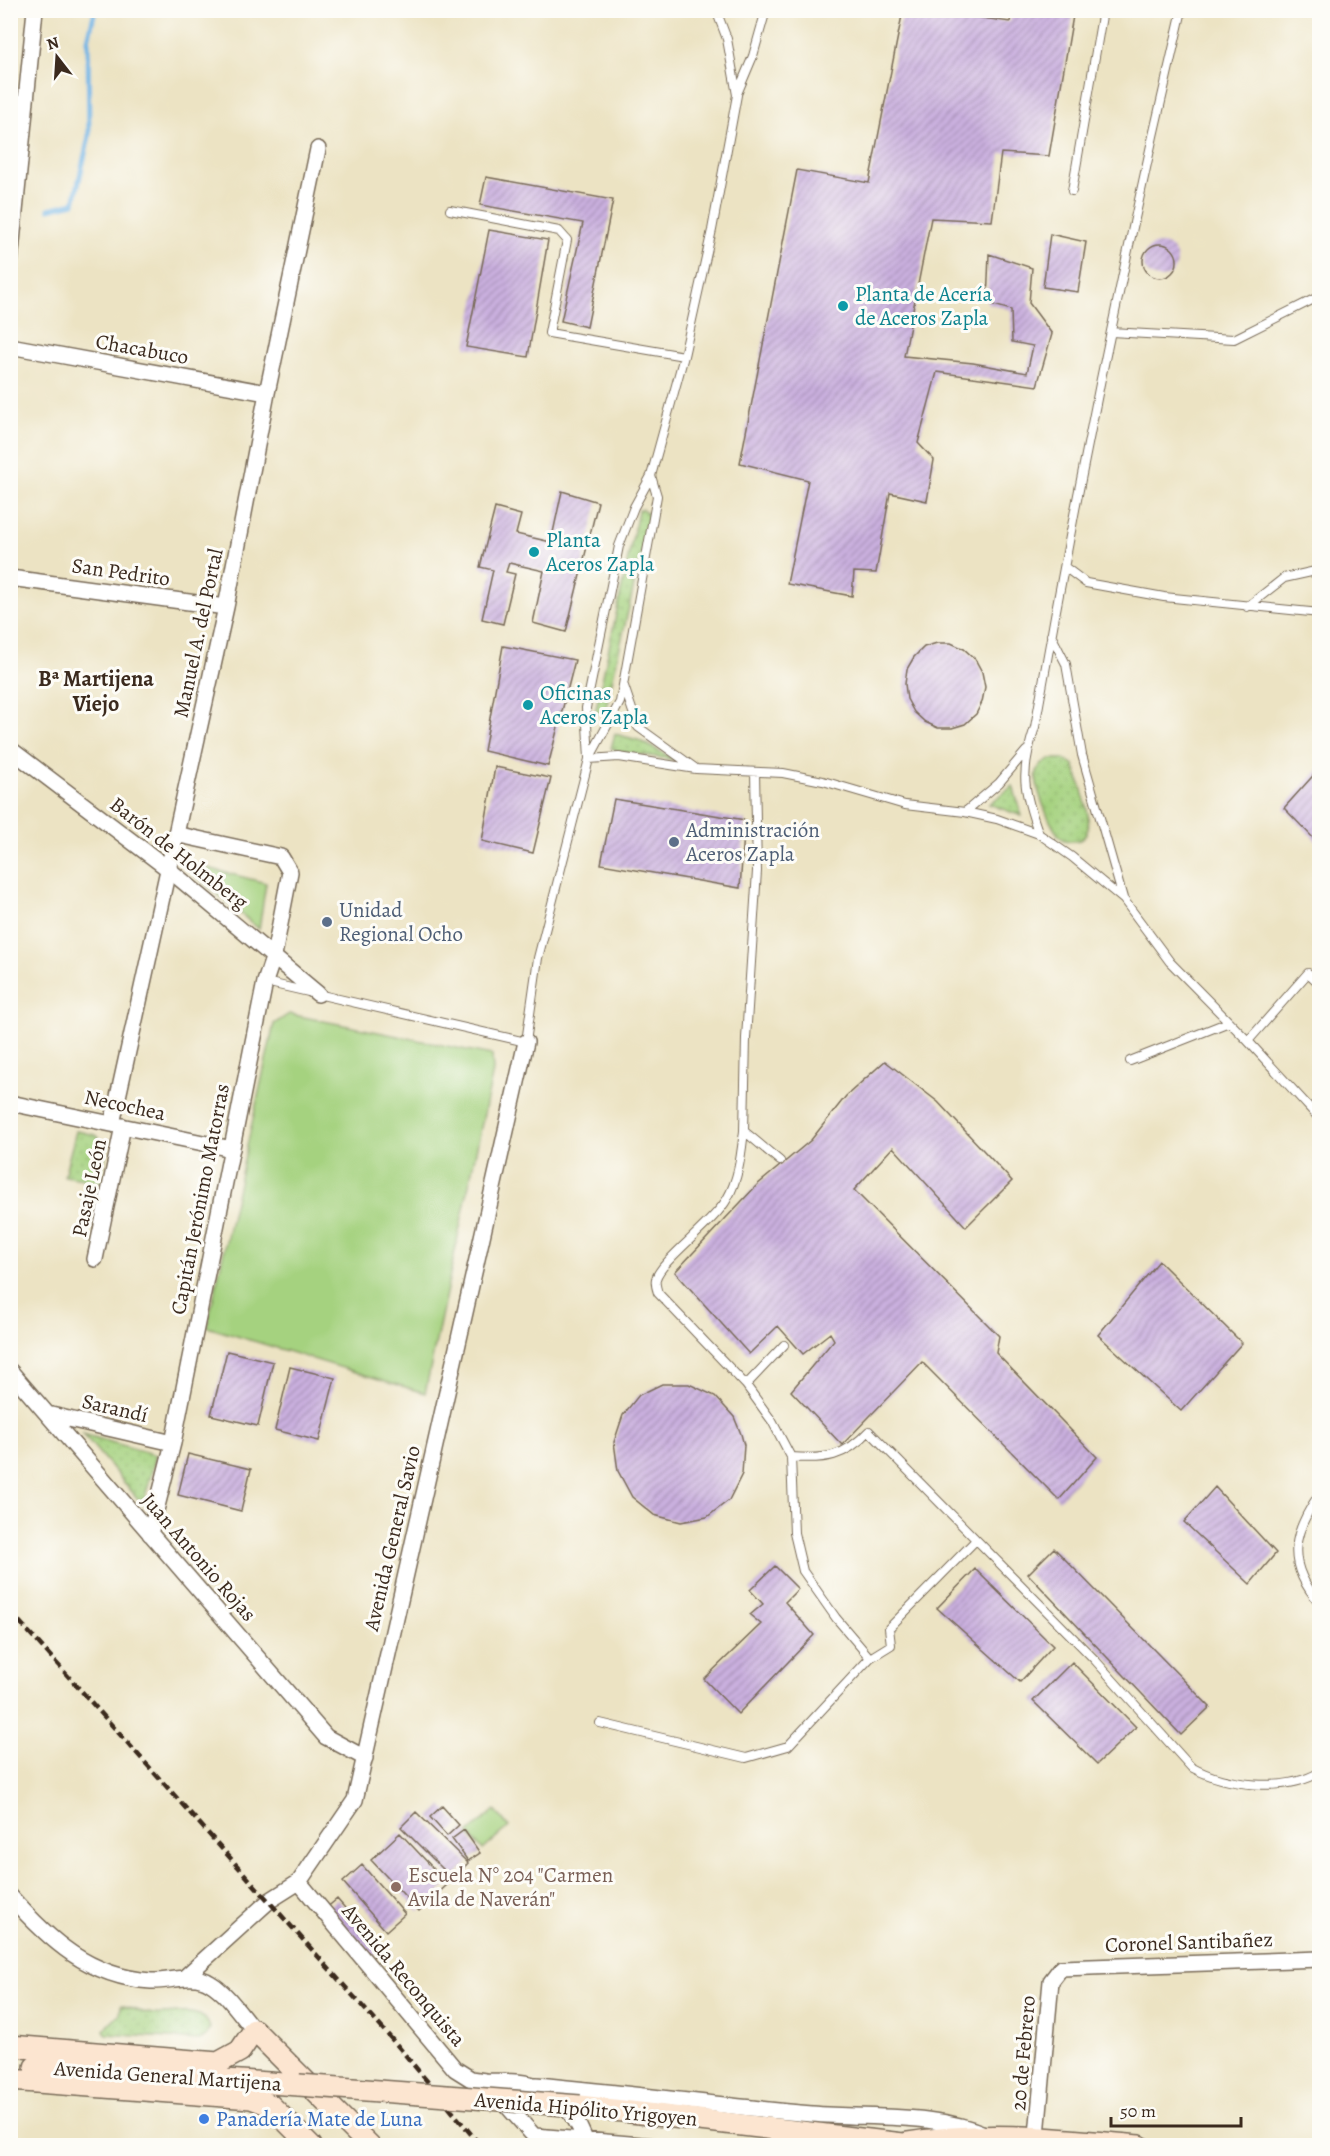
<svg xmlns="http://www.w3.org/2000/svg" width="1330" height="2156" font-family="Alegreya,serif">
<style>
.grass{fill:url(#grass-dots);stroke:#707e4e;stroke-width:1.5}
.park{fill:#a5d27f;stroke:#707e4e;stroke-width:1.5}
.lines{fill:none;stroke-linecap:round;stroke-linejoin:round}
.stream{stroke:#6eb3e5;stroke-width:5}
.building{fill:url(#building-hatch)}
.lane-casing{stroke:#796b58;stroke-width:10}
.street-casing{stroke:#796b58;stroke-width:18}
.secondary-casing{stroke:#796b58;stroke-width:24}
.lane{stroke:#fff;stroke-width:8}
.street{stroke:#fff;stroke-width:15}
.secondary{stroke:#fce5d0;stroke-width:21}
.rail{stroke:#3b2a1e;stroke-width:4.5;stroke-dasharray:9 4.5;stroke-linecap:butt}
.secondary-bridge-casing{stroke:#796b58;stroke-width:24;stroke-linecap:butt}
.secondary-bridge{stroke:#fce5d0;stroke-width:21}
.culture-dot{fill:#0f9aa8;stroke:#fdfcf7;stroke-width:2}
.service-dot{fill:#5c6f8a;stroke:#fdfcf7;stroke-width:2}
.education-dot{fill:#8d6e63;stroke:#fdfcf7;stroke-width:2}
.shop-dot{fill:#3f7fe0;stroke:#fdfcf7;stroke-width:2}
.labels{text-anchor:middle;dominant-baseline:central;stroke-width:6;stroke-linejoin:round;paint-order:stroke}
.culture-label{font-size:21px;fill:#0d838f;stroke:#fdfcf7;text-anchor:start}
.street-label{font-size:21px;fill:#3b2a1e;stroke:#fdfcf7}
.service-label{font-size:21px;fill:#4e5e75;stroke:#fdfcf7;text-anchor:start}
.education-label{font-size:21px;fill:#785e54;stroke:#fdfcf7;text-anchor:start}
.shop-label{font-size:21px;fill:#366cbe;stroke:#fdfcf7;text-anchor:start}
.neighbourhood-label{font-size:22px;font-weight:bold;fill:#3b2a1e;stroke:#fdfcf7}
</style>
<defs>
<pattern id="grass-dots" width="8" height="8" patternUnits="userSpaceOnUse" patternTransform="scale(1.5)"><rect width="8" height="8" fill="#a5d27f"/><path d="M2 2h.1M6 6h.1" fill="none" stroke="#8fb46d" stroke-width="1.8" stroke-linecap="round"/></pattern>
<pattern id="building-hatch" width="6" height="6" patternUnits="userSpaceOnUse" patternTransform="scale(1.5)"><rect width="6" height="6" fill="#cab0df"/><path d="M-1 1l2-2M0 6l6-6M5 7l2-2" fill="none" stroke="#a58fb4"/></pattern>
</defs>
<rect width="100%" height="100%" fill="#fdfcf7"/>
<filter id="ink" filterUnits="userSpaceOnUse"><feTurbulence type="fractalNoise" baseFrequency=".0167" numOctaves="2"/><feDisplacementMap in="SourceGraphic" scale="12" xChannelSelector="R" yChannelSelector="G"/><feConvolveMatrix kernelMatrix="1 2 1 2 8 2 1 2 1" color-interpolation-filters="sRGB"/></filter>
<filter id="wash" filterUnits="userSpaceOnUse"><feTurbulence type="fractalNoise" baseFrequency=".008" numOctaves="4" result="noise"/><feDisplacementMap in="SourceGraphic" scale="24" xChannelSelector="R" yChannelSelector="G"/><feGaussianBlur stdDeviation="1.35" result="paint"/><feColorMatrix in="noise" values="0 0 0 0 0 0 0 0 0 0 0 0 0 0 0 0 0 1.4 0 .05"/><feComposite in="paint" operator="in"/></filter>
<g filter="url(#wash)">
<rect width="100%" height="100%" fill="#ece3c3"/>
<path class="grass" d="M642 509 648 513 646 533 605 712 595 713 636 521 638 510Z
M615 734 638 740 676 760 618 751 611 748Z
M1050 759H1063L1074 765C1079 784 1109 850 1064 840 1052 833 1033 785 1037 772 1039 766 1044 762 1050 759Z
M1013 786 1022 816 989 804Z
M76 1131 96 1135 107 1146 101 1182 64 1176Z
M83 1434 156 1455 143 1505Z
M121 2005C132 2009 142 2013 154 2014 172 2016 204 2004 210 2028L207 2035 200 2040 106 2034 104 2030 120 2014Z"/>
<path class="park" d="M200 866 266 883 259 929 195 875Z
M289 1014 492 1055 493 1071 425 1393 207 1327 274 1024Z
M495 1810 509 1827 483 1850 468 1833Z"/>
<g class="lines">
<path class="stream" d="M49 209 74 203 89 136 88 40 95 10"/>
</g>
<g id="blocks">
<path class="building" d="M903 10H926L1010 22 1012 10H1074L1049 156 1001 153 992 221 931 218 904 356 973 363 1027 373 1033 346 1012 342 1011 310 987 303 989 254 1032 268 1029 303 1052 334 1037 386 937 372 918 443 934 460 927 501 890 493 876 573 854 572 852 596 787 584 808 480 740 463 797 170 869 183Z
M486 177 613 200 587 327 561 321 583 223 480 205Z
M489 230 548 240 528 357 466 347Z
M1050 234 1086 242 1078 292 1043 287Z
M1143 261a17 17 0 1 1 34 0a17 17 0 1 1-34 0Z
M562 491 598 502 566 632 533 623 544 571 509 563 506 572 515 574 503 624 482 619 493 570 480 567 495 508 521 515 516 534 551 542Z
M937 643H951L964 649 975 659 982 672 985 687 982 702 976 714 965 724 952 728H938L925 722 914 712 907 699 905 684 907 669 914 657 924 647Z
M503 646 575 660 548 766 484 751Z
M495 767 551 778 533 853 482 841Z
M1320 768V845L1284 808Z
M614 799 745 820 740 888 601 864Z
M885 1061 938 1102 1012 1181 966 1227 893 1147 854 1190 999 1336 996 1353 1097 1457 1059 1500 922 1362 842 1445 791 1391 834 1340 830 1333 803 1354 778 1326 749 1354 675 1272 757 1185 811 1140 846 1096Z
M1159 1261 1242 1343 1181 1411 1098 1335Z
M227 1351 273 1362 258 1426 211 1415Z
M290 1367 335 1378 319 1441 275 1430Z
M662 1384H689L715 1396 734 1417 741 1434 744 1445 742 1474 729 1500 707 1517 681 1522 654 1515 632 1497 618 1471 614 1442 623 1415 639 1395Z
M188 1454 251 1469 241 1511 178 1495Z
M1215 1487 1276 1553 1250 1584 1184 1522Z
M1054 1548 1210 1707 1181 1735 1028 1574Z
M775 1566 798 1589 785 1602 814 1635 738 1714 704 1679 761 1624 750 1615 763 1604 750 1590Z
M975 1569 1053 1646 1020 1682 937 1608Z
M1072 1662 1136 1727 1097 1764 1033 1701Z
M442 1806 459 1825 447 1836 430 1817Z
M416 1812 468 1863 453 1879 401 1827Z
M464 1830 480 1853 468 1861 452 1839Z
M400 1833 448 1884 419 1911 371 1860Z
M362 1865 405 1914 386 1931 343 1882Z
M337 1899 381 1949 371 1959 325 1909Z"/>
</g>
</g>
<g filter="url(#ink)">
<use href="#blocks" fill-opacity="0" stroke="#796b58" stroke-width="1.5"/>
<g class="lines">
<defs>
<path id="lane" d="M737 94 753 56 766 10
M1072 191 1103 10
M450 210 559 231 567 240 549 333 684 356 651 476 634 507 619 546 586 708 589 758
M1111 332 1234 339 1320 296
M684 356 712 230 737 95 727 39 716 10
M1066 568 1086 583 1164 597 1320 613
M1247 607 1284 578 1320 570
M1051 635 1066 664 1082 755 1123 898
M624 686 638 727 695 768
M589 759 619 757 696 769 783 773 823 781 905 805 965 812 999 783 1026 751
M755 772 757 871 746 1038 744 1131 780 1161
M965 812 997 819 1039 834 1072 857 1124 900 1170 962 1248 1041 1308 973 1320 984
M1039 834C1023 791 1020 772 1035 727 1077 487 1126 248 1182 10
M265 982 526 1042 538 958 589 759 620 702 657 496 651 476
M1248 1041 1320 1119
M1130 1061 1229 1022
M744 1131C741 1155 739 1178 727 1199 714 1223 660 1261 656 1279 655 1283 657 1290 658 1293L746 1385 784 1345
M746 1385 772 1421 791 1457C825 1460 845 1457 869 1431L1094 1659 1191 1767C1225 1786 1285 1793 1320 1772
M791 1457 794 1533 803 1571 836 1618 870 1658
M1320 1493C1293 1532 1284 1563 1320 1603
M600 1723 746 1758 788 1746 870 1658 891 1645 889 1628 975 1541"/>
<path id="street" d="M10 262 35 10
M10 346 267 393
M10 578 226 607
M10 749 167 868 318 994
M10 1103 232 1149
M112 1124 226 607 267 393 318 149
M95 1259 123 1126
M10 1371 326 1737 365 1758
M47 1414 173 1443
M150 1534 173 1443 265 982 274 955 290 872 281 857 175 834
M299 1882 455 2069 471 2079 485 2081
M10 1896C49 1940 89 1977 151 1981 170 1982 193 1972 210 1983 227 1993 241 2015 254 2030
M184 1978 269 1901 299 1882 355 1800 526 1042
M536 2085C628 2093 720 2106 812 2114 869 2119 934 2112 987 2135
M535 2136 653 2146
M543 2146 485 2081C500 2082 522 2080 537 2086 561 2095 580 2122 587 2146
M1036 2146 1051 1981 1061 1968 1320 1959"/>
<path id="secondary" d="M10 2046 218 2063 240 2051 254 2030 370 2146
M35 2067 299 2085
M10 2080 251 2098 270 2105 311 2146
M580 2106 920 2146
M907 2143C985 2130 1062 2139 1139 2146"/>
</defs>
<use href="#lane" class="lane-casing"/>
<use href="#street" class="street-casing"/>
<use href="#secondary" class="secondary-casing"/>
<use href="#lane" class="lane"/>
<use href="#street" class="street"/>
<use href="#secondary" class="secondary"/>
<path class="rail" d="M10 1611 397 2045 481 2146"/>
<defs>
<path id="secondary-bridge" d="M299 2085 580 2106"/>
</defs>
<use href="#secondary-bridge" class="secondary-bridge-casing"/>
<use href="#secondary-bridge" class="secondary-bridge"/>
</g>
</g>
<g class="culture-dot">
<circle cx="843" cy="306" r="6"/>
<circle cx="534" cy="552" r="6"/>
<circle cx="528" cy="705" r="6"/>
</g>
<g class="service-dot">
<circle cx="674" cy="842" r="6"/>
<circle cx="327" cy="922" r="6"/>
</g>
<circle class="education-dot" cx="396" cy="1887" r="6"/>
<circle class="shop-dot" cx="204" cy="2119" r="6"/>
<g class="labels">
<g class="culture-label">
<text x="855" y="294">Planta de Acería<tspan x="855" dy="24">de Aceros Zapla</tspan></text>
<text x="546" y="540">Planta<tspan x="546" dy="24">Aceros Zapla</tspan></text>
<text x="540" y="693">Oficinas<tspan x="540" dy="24">Aceros Zapla</tspan></text>
</g>
<g class="street-label">
<text transform="translate(142 349) rotate(10)">Chacabuco</text>
<text transform="translate(121 572) rotate(8)">San Pedrito</text>
<text transform="translate(198 633) rotate(-78)">Manuel A. del Portal</text>
<text transform="translate(179 853) rotate(38)">Barón de Holmberg</text>
<text transform="translate(125 1105) rotate(12)">Necochea</text>
<text transform="translate(89 1188) rotate(-78)">Pasaje León</text>
<text transform="translate(200 1199) rotate(-79)">Capitán Jerónimo Matorras</text>
<text transform="translate(115 1408) rotate(13)">Sarandí</text>
<text transform="translate(392 1538) rotate(-77)">Avenida General Savio</text>
<text transform="translate(199 1557) rotate(49)">Juan Antonio Rojas</text>
<text transform="translate(1189 1942) rotate(-2)">Coronel Santibañez</text>
<text transform="translate(404 1975) rotate(50)">Avenida Reconquista</text>
<text transform="translate(1023 2053) rotate(-85)">20 de Febrero</text>
<text transform="translate(168 2076) rotate(4)">Avenida General Martijena</text>
<text transform="translate(586 2109) rotate(5)">Avenida Hipólito Yrigoyen</text>
</g>
<g class="service-label">
<text x="686" y="830">Administración<tspan x="686" dy="24">Aceros Zapla</tspan></text>
<text x="339" y="910">Unidad<tspan x="339" dy="24">Regional Ocho</tspan></text>
</g>
<g class="education-label">
<text x="408" y="1875">Escuela N° 204 "Carmen<tspan x="408" dy="24">Avila de Naverán"</tspan></text>
</g>
<g class="shop-label">
<text x="216" y="2119">Panadería Mate de Luna</text>
</g>
<g class="neighbourhood-label">
<text x="96" y="679">Bª Martijena<tspan x="96" dy="25">Viejo</tspan></text>
</g>
</g>
<rect width="1330" height="2156" fill="none" stroke="#fdfcf7" stroke-width="36"/>
<g transform="translate(57 57) rotate(343)" stroke="#fdfcf7" stroke-width="4.5" paint-order="stroke">
<path d="M0-4.5L10 22L0 15L-10 22Z" fill="#3b2a1e"/>
<text y="-9" font-size="16" font-weight="bold" text-anchor="middle" fill="#3b2a1e">N</text>
</g>
<path d="M1111 2117v9h130v-9" fill="none" stroke="#3b2a1e" stroke-width="3"/>
<text x="1120" y="2117" font-size="18" fill="#3b2a1e" stroke="#fdfcf7" stroke-width="4.5" paint-order="stroke">50 m</text>
</svg>
